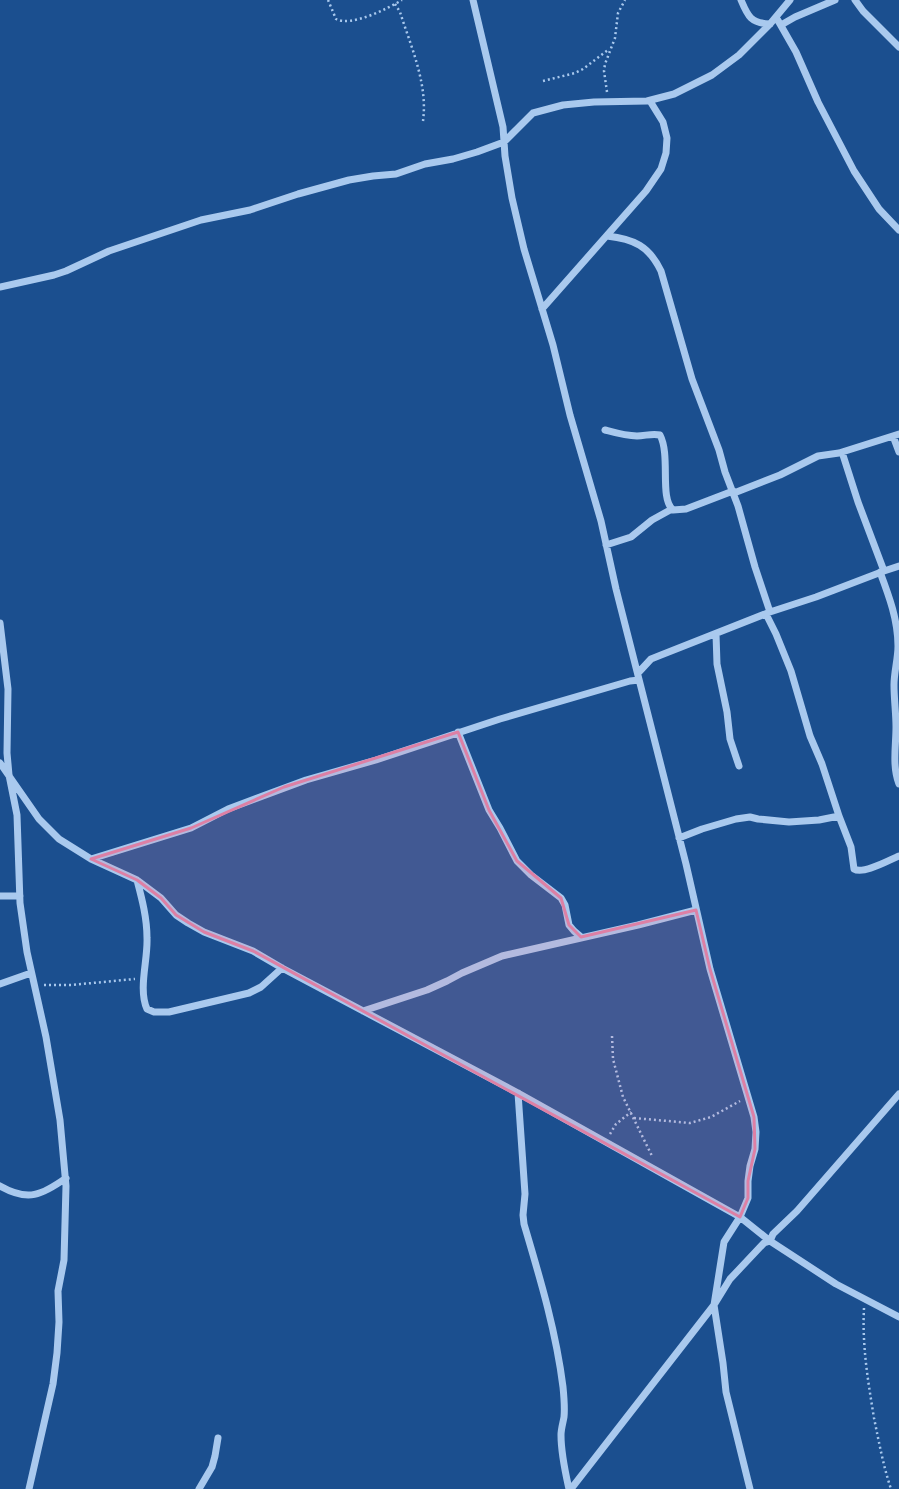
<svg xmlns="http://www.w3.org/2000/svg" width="899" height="1489" font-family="Rubik,sans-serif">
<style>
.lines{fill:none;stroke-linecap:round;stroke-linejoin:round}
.path{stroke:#a9c9ee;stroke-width:2.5;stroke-dasharray:2 3;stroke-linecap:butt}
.minor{stroke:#a9c9ee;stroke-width:7}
.marked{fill:#dd80a5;fill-opacity:0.2;stroke:#dd80a5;stroke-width:3;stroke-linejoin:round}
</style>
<rect width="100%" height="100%" fill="#1b4f8f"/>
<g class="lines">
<path class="path" d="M328 0 336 19C351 27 387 9 402 0
M395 4 400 12C411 47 428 84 423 121
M543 81 575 73 583 69 608 50
M607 92 604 71 605 64 615 38 618 13 625 0
M44 985H71L135 979
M612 1036 613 1059 623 1097 652 1156
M634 1118 690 1123 711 1117 740 1101
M610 1134 616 1124 631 1112
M864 1308C862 1346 868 1381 874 1418 879 1442 883 1465 891 1489"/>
<path class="minor" d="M473 0 503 127 505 156 512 198 524 249 553 345 570 415 601 521 616 589 686 864 710 969 754 1117 756 1132 755 1149 750 1166 748 1181V1198L740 1217 724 1242 714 1305 723 1363 726 1392 750 1489
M741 0C748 17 751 23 770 24
M855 0 863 11 899 47
M776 17 796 52 818 102 854 171 879 209 899 230
M781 25 795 17 835 0
M607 236C634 239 649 246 661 271L692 379 719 450 725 472 738 506 755 567 770 612
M0 287 54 275 66 271 109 251 201 220 250 210 298 194 349 180 373 176 396 174 425 164 453 159 477 152 504 142 533 113 563 105 594 102 647 101 674 94 712 75 739 55 770 24 790 0
M542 309 646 191 661 169 666 153 667 138 663 122 650 101
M605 430C616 433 626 436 637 436 645 436 652 433 660 435 671 456 659 498 673 510L686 509 733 491
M893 436 899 452
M842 452 858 502 884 571
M734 493 780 475 818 456 839 453 899 434
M606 545 631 537 652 520 672 509
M880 572C889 596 898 620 898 646 898 659 894 672 894 685 894 699 896 713 896 727 896 746 892 766 899 784
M766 614 776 634 791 671 810 736 822 764 839 816 851 847 854 869C863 875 889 860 899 856
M0 623 8 689 7 753 9 775 17 815 20 903 27 952 46 1037 60 1120 66 1186 64 1260 58 1291 59 1322 57 1353 53 1384 29 1489
M716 634 717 664 727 712 730 739 739 766
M638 673 651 659 661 655 770 612 816 597 884 571 899 566
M458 732 489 810 500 828 517 861 531 875 561 898 565 905 569 925 574 931 581 937
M0 763 39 819 59 839 91 859 137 880 161 898 176 915 188 923 204 932 253 951 282 968 518 1093 740 1217 770 1241 836 1284 899 1317
M679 838 702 829 736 819 750 817 758 819 789 822 819 820 839 816
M91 859 191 828 228 809 306 780 376 760 500 719 630 681 639 680
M137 880C142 899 147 918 147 938 148 960 138 989 147 1009L154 1012H169L249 993 261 987 282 968
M0 896H20
M0 984 31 973
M363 1011 427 990 447 981 462 973 502 956 638 925 696 910
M518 1093 525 1194 523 1215 524 1224C540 1278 556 1331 563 1387 564 1397 565 1407 564 1417 563 1423 561 1429 561 1435 561 1454 565 1471 569 1489
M0 1186C28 1202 42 1195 66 1178
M199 1489 212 1467 215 1456 218 1438
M571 1489 714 1305 730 1279 764 1243 770 1241 773 1234 797 1211 899 1094"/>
</g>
<path class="marked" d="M458 732 489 810 517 861 561 898 569 925 581 937 696 910 710 969 754 1117 755 1149 748 1181V1198L740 1217 253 951 204 932 176 915 161 898 137 880 91 859 191 828 284 787Z"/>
</svg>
